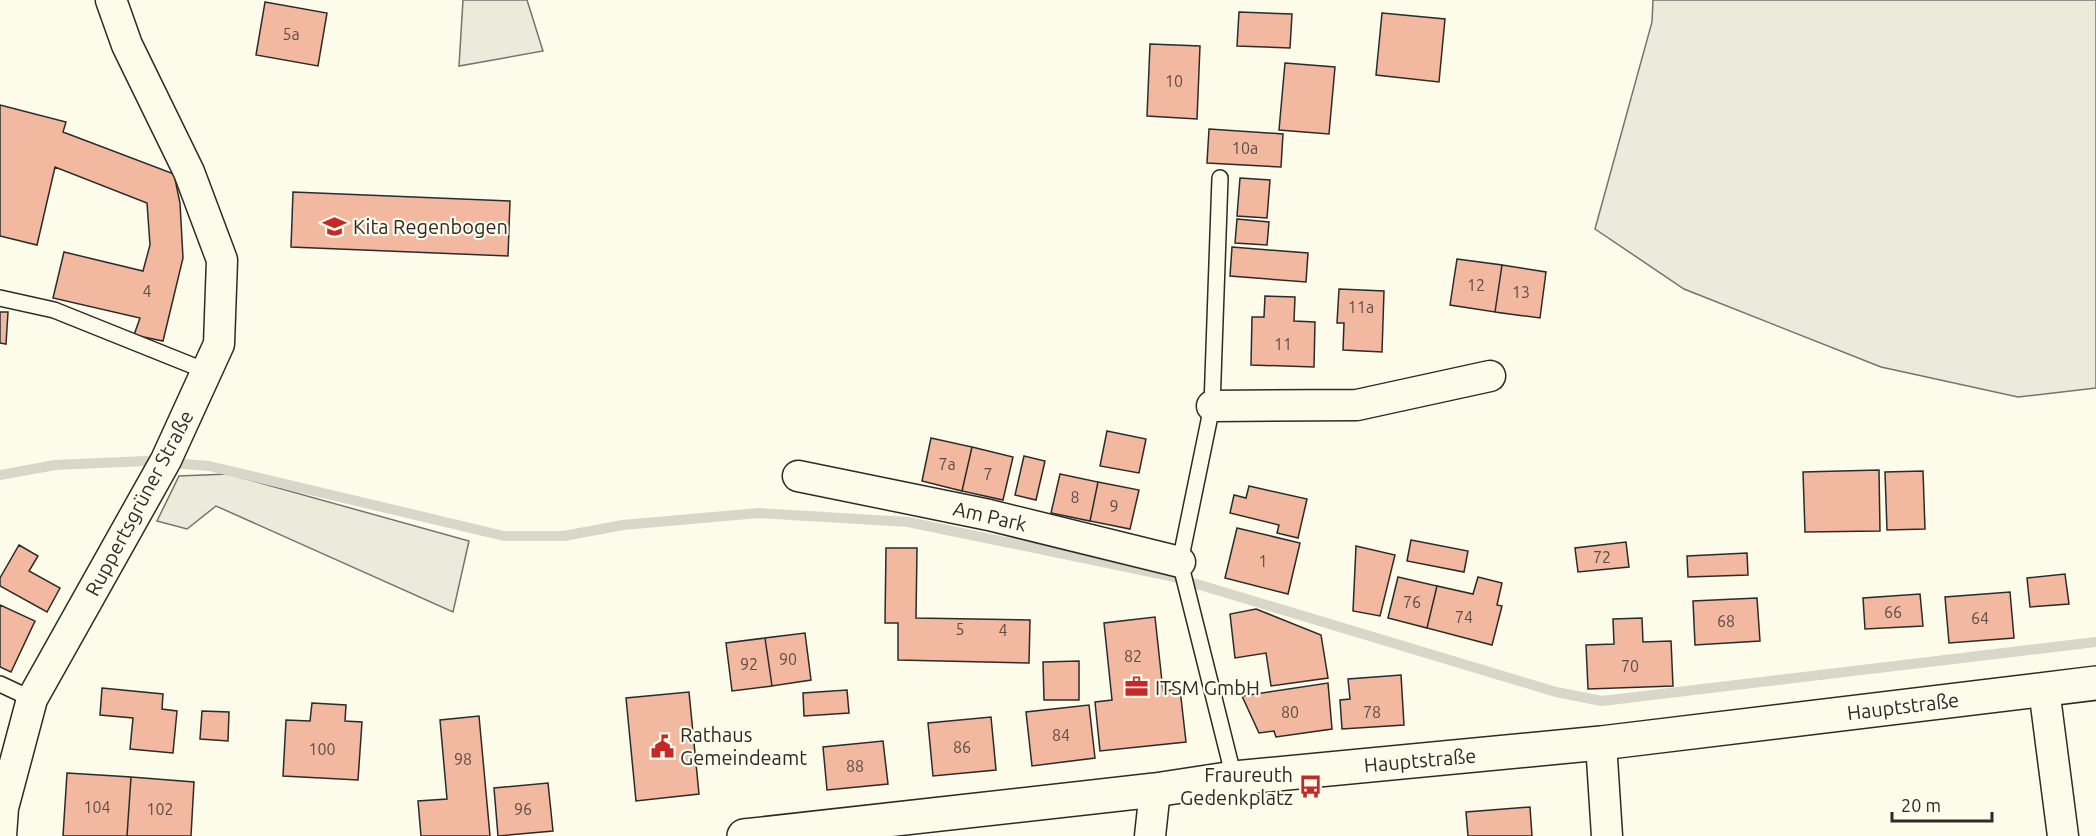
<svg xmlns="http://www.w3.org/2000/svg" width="2096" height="836" font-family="Ubuntu,sans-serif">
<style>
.green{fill:#ecebdb;stroke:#74746e;stroke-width:1.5}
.parking{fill:#eceadb;stroke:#74746e;stroke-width:1.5}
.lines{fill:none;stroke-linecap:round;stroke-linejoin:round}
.stream{stroke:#d8d7c9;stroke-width:10}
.building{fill:#f2b8a0;stroke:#2b2b2b;stroke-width:1.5}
.service-casing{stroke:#2b2b2b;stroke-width:18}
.minor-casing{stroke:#2b2b2b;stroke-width:33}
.secondary-casing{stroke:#2b2b2b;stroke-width:36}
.service{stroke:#fdfbea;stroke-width:15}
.minor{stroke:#fdfbea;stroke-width:30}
.secondary{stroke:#fdfbea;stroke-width:33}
.labels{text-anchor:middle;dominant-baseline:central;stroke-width:4.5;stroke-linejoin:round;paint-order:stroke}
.number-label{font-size:16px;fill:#5d4e48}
.poi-label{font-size:20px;fill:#2b2b2b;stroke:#fdfbea;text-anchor:start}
.street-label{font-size:20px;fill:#2b2b2b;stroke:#fdfbea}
</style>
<rect width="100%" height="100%" fill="#fdfbea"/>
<path class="green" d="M463 0H527L543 51 459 66Z
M1653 0H2096V388L2018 397 1881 367 1684 289 1595 229 1652 22Z"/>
<path class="parking" d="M228 474 469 541 453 612 216 506 187 529 157 521 179 476Z"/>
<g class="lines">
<path class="stream" d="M0 475 55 465 146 461 209 466 504 536H564L623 525 759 513 908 522 1170 576 1556 692 1602 701 2096 642"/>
</g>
<path class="building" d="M265 2 327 13 318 66 256 55Z
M1239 12 1292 14 1290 48 1237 46Z
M1382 13 1445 19 1439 82 1376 75Z
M1150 44 1200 46 1197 119 1147 116Z
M1285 63 1335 67 1329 134 1279 130Z
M0 105 66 122 63 132 174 174 180 203 183 258 163 341 134 335 140 318 53 298 64 252 143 271 150 245 147 203 55 167 37 245 0 236Z
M1209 129 1283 134 1281 167 1207 163Z
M1240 178 1270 180 1267 218 1237 216Z
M293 192 510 201 508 256 291 247Z
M1237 219 1269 222 1267 245 1235 243Z
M1232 247 1308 253 1306 282 1230 276Z
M1457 259 1502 265 1495 312 1450 305Z
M1502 265 1546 272 1540 318 1495 312Z
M1339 289 1384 291 1382 352 1343 350 1344 323H1337Z
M1265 296 1295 297 1294 321 1315 322 1314 367 1251 365 1252 317H1264Z
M0 312H8L6 344 0 343Z
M1107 431 1146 439 1139 473 1100 466Z
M931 438 972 447 962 491 922 481Z
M972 447 1013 457 1003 500 962 491Z
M1024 456 1045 461 1036 500 1015 495Z
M1879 470 1880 531 1805 532 1803 472Z
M1923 471 1925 529 1887 530 1885 472Z
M1060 474 1098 482 1090 521 1051 513Z
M1098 482 1139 490 1130 529 1090 521Z
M1249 486 1307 499 1298 538 1277 533 1279 525 1230 513 1234 495 1246 498Z
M1237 528 1300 543 1288 594 1225 578Z
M1411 540 1468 551 1464 572 1407 561Z
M1626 542 1629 567 1578 572 1575 548Z
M19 545 38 556 29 571 60 588 47 612 0 586V578Z
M1356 546 1395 555 1380 616 1353 611Z
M886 548H917L916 618 1030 620 1029 663 898 660V623H885Z
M1747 553 1748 575 1688 577 1687 556Z
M2065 574 2069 604 2030 607 2027 578Z
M1398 577 1437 586 1427 628 1388 618Z
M1478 577 1502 583 1497 605 1502 606 1492 645 1427 628 1437 586 1473 594Z
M2010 592 2014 638 1949 643 1945 597Z
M1920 594 1923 626 1865 629 1863 598Z
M1757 598 1760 641 1695 645 1693 601Z
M0 605 35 621 11 672 0 667Z
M1256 609 1321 635 1328 678 1271 686 1266 653 1235 658 1230 614Z
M1155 617 1163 691 1180 689 1186 742 1100 751 1095 702 1112 700 1104 623Z
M1642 618 1643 642 1671 641 1673 686 1588 689 1586 645 1614 644 1613 619Z
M805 633 811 680 772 686 765 638Z
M765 638 772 686 732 691 726 643Z
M1079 661V700H1044L1043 662Z
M1401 675 1404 725 1342 729 1340 700 1350 699 1348 679Z
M1328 683 1332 729 1276 737 1274 731 1259 733 1242 696Z
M102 688 163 694 162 709 177 711 173 753 130 749 133 718 100 715Z
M847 690 849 713 804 716 803 693Z
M689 692 699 794 636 801 626 698Z
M312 703 346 705 345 721 362 722 358 780 283 776 286 720 310 721Z
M1089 705 1095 758 1032 766 1026 712Z
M202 711 229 712 228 741 200 739Z
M479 716 490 836H421L418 801 447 799 440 720Z
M991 717 996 770 933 776 928 723Z
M883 741 888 784 827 790 823 747Z
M67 773 131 777 127 836H63Z
M131 777 194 782 191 836H127Z
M548 783 553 831 498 836 494 788Z
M1530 807 1532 836H1468L1466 812Z"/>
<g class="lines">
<defs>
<path id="service" d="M1220 178 1212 406 1180 562 1234 778
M0 298 54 310 206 371
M0 684 32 699"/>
<path id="minor" d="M1212 406 1357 405 1490 376
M798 476 989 515 1180 562
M2044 689 2063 836
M1601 743 1607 836
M1 836 3 808 32 699 166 460 219 344 222 260 189 172 127 45 111 0
M1150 836 1155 790"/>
<path id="secondary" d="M744 836 1155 790 1234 778 1601 743 2096 683"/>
</defs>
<use href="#service" class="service-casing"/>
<use href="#minor" class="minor-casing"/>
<use href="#secondary" class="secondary-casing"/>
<use href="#service" class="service"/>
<use href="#minor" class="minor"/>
<use href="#secondary" class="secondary"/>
</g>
<defs>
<symbol id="school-bare" viewBox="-9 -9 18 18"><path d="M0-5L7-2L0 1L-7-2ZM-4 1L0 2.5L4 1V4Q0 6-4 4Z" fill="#c62828" stroke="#fdfbea" stroke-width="2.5" paint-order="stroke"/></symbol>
<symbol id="office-bare" viewBox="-9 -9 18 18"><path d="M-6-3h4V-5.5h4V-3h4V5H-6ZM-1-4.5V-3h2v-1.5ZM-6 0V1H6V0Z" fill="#c62828" stroke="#fdfbea" stroke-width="2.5" paint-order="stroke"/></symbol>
<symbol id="civic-bare" viewBox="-9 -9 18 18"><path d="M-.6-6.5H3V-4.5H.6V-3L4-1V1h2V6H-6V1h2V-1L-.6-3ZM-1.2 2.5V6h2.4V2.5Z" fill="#c62828" stroke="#fdfbea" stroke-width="2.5" paint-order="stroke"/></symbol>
<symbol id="bus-bare" viewBox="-9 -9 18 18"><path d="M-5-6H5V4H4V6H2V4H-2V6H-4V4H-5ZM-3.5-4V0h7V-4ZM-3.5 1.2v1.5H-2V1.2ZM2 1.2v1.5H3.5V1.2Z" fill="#c62828" stroke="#fdfbea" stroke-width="2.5" paint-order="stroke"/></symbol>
</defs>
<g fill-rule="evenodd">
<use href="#school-bare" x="318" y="210" width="33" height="33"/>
<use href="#office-bare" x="1120" y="670" width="33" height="33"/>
<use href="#civic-bare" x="646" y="730" width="33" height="33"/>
<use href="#bus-bare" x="1294" y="770" width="33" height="33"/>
</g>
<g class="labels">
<g class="number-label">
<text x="291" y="34">5a</text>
<text x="1174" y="81">10</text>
<text x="1245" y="148">10a</text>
<text x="1476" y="285">12</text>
<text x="147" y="291">4</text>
<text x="1521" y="292">13</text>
<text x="1361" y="307">11a</text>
<text x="1283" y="344">11</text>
<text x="947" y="464">7a</text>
<text x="988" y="474">7</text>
<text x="1075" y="497">8</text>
<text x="1114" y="506">9</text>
<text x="1602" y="557">72</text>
<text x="1263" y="561">1</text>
<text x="1412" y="602">76</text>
<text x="1893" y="612">66</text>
<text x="1464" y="617">74</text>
<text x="1980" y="618">64</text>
<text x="1726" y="621">68</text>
<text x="960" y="629">5</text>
<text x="1003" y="630">4</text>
<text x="1133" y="656">82</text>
<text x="788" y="659">90</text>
<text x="749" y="664">92</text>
<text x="1630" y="666">70</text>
<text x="1290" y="712">80</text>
<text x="1372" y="712">78</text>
<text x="1061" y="735">84</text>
<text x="962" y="747">86</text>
<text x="322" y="749">100</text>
<text x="463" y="759">98</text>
<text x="855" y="766">88</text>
<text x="97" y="807">104</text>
<text x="160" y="809">102</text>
<text x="523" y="809">96</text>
</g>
<g class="poi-label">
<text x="353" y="226">Kita Regenbogen</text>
<text x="1155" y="687">ITSM GmbH</text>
<text x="680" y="734">Rathaus<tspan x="680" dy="23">Gemeindeamt</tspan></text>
<text x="1293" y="774" text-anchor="end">Fraureuth<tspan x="1293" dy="23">Gedenkplatz</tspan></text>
</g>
<g class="street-label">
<text transform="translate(139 503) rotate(-62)">Ruppertsgrüner Straße</text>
<text transform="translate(990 516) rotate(13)">Am Park</text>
<text transform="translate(1903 706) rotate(-7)">Hauptstraße</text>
<text transform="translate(1420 760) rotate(-5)">Hauptstraße</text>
</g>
</g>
<path d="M1892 812v9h100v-9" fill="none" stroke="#2b2b2b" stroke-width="3"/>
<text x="1901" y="812" font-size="18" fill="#2b2b2b" stroke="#fdfbea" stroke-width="4.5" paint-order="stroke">20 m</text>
</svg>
